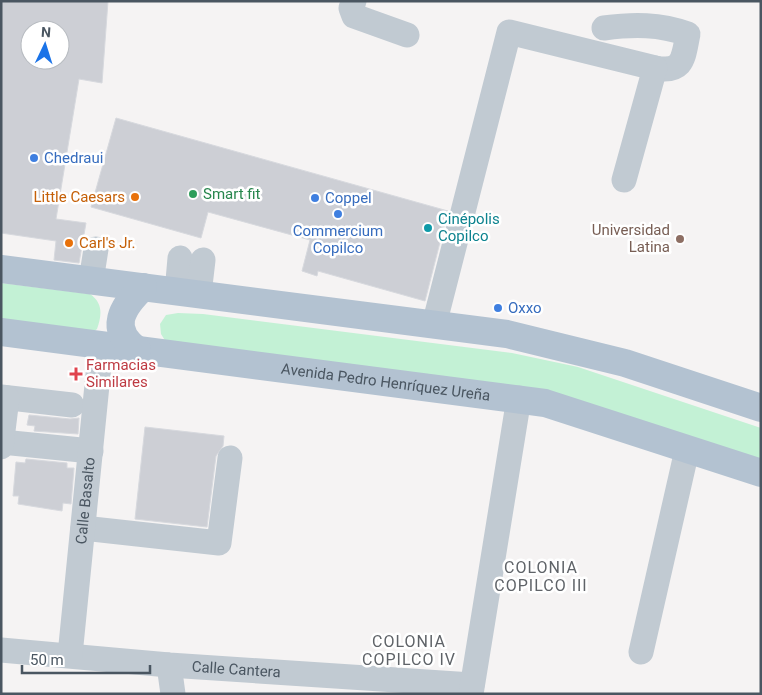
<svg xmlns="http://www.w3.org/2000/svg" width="762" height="695" font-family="Roboto,sans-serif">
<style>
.green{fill:#c3f1d5}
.building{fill:#cdcfd5;stroke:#d7d9de;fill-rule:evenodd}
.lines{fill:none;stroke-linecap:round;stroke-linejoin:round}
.minor{stroke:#c1cad2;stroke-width:25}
.major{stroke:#b3c2d1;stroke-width:28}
.shop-dot{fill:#3f7fe0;stroke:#fff;stroke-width:2}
.leisure-dot{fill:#2e9e5b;stroke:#fff;stroke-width:2}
.food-dot{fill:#e8710a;stroke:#fff;stroke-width:2}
.culture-dot{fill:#0f9aa8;stroke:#fff;stroke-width:2}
.education-dot{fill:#8d6e63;stroke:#fff;stroke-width:2}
.health-dot{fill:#e0444e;stroke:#fff;stroke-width:2}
.labels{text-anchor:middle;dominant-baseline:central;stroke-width:5;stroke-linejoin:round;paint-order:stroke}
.shop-label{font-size:15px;fill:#366cbe;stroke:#fff;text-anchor:start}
.leisure-label{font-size:15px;fill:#27864d;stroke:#fff;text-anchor:start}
.food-label{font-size:15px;fill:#c56008;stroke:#fff;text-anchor:end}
.culture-label{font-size:15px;fill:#0d838f;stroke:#fff;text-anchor:start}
.education-label{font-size:15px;fill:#785e54;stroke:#fff;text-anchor:end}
.health-label{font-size:15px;fill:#be3a42;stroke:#fff;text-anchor:start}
.street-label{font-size:15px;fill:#4a5661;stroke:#fff}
.neighbourhood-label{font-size:16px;letter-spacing:1px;fill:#5f6368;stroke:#fff}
</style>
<rect width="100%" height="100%" fill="#f5f3f3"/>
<path class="green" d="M1 283 90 294C103 303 102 315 97 329L89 335 1 323Z
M178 313 203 314 512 353 578 367 761 428V459L166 342 161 334 160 324 166 315Z"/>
<path class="building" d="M1 1H108L102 83 79 79 56 219 86 223 79 263 54 260 56 241 1 233ZM30 30H60V60H30Z
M116 118 448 211 425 301 318 271 317 276 302 271 310 240 208 212 201 238 91 207Z
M29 415 70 419 79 418 78 434 34 431 35 426 27 425Z
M145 427 224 436 223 446 216 456 207 527 135 519Z
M26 459 67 463V468H74L71 504 63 503 62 511 18 504 19 496H13L16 462 25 463Z"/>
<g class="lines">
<g class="minor">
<path d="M354 1 351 8 354 16 407 35"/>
<path d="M604 28C634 24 659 24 688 34 683 58 684 73 655 68"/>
<path d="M91 281 96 249"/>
<path d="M177 292 180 258"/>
<path d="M199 294 203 260"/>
<path d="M434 325 509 32 655 68 624 180"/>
<path d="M1 397 72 405"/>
<path d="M2 442 91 451"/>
<path d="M1 447 7 398"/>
<path d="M83 528 219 543 230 458"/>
<path id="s1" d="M1 650 169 665 472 685"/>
<path d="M641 652 687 450"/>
<path id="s2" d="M70 655 101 345"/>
<path d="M169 665 173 694"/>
<path d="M471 694 519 398"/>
</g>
<g class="major">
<path d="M1 269 507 334 625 363 761 408"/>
<path id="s3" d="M1 332 545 403 761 473"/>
<path d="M137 350C108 329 122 307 143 287"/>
</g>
</g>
<g class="shop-dot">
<circle cx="34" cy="158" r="5"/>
<circle cx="315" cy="198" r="5"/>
<circle cx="338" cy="214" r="5"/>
<circle cx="498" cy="308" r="5"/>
</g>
<circle class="leisure-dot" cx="193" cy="194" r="5"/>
<g class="food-dot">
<circle cx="135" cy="197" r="5"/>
<circle cx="69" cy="243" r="5"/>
</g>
<circle class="culture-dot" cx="428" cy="228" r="5"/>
<circle class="education-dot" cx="680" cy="239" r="5"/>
<path class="health-dot" d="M73.5 366.5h5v5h5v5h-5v5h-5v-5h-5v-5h5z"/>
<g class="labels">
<g class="shop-label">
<text x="44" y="158">Chedraui</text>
<text x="325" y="198">Coppel</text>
<text x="338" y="231" text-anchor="middle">Commercium<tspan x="338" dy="17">Copilco</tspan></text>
<text x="508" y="308">Oxxo</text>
</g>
<g class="leisure-label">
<text x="203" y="194">Smart fit</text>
</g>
<g class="food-label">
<text x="125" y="197">Little Caesars</text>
<text x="79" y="243" text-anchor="start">Carl's Jr.</text>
</g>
<g class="culture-label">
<text x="438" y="219">Cinépolis<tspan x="438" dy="17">Copilco</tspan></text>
</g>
<g class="education-label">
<text x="670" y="230">Universidad<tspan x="670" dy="17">Latina</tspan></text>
</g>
<g class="health-label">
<text x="86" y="365">Farmacias<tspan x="86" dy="17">Similares</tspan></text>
</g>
<g class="street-label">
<text stroke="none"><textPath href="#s3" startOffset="388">Avenida Pedro Henríquez Ureña</textPath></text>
<text stroke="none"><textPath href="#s2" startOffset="155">Calle Basalto</textPath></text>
<text stroke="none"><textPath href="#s1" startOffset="236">Calle Cantera</textPath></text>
</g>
<g class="neighbourhood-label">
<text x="541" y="567">COLONIA<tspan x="541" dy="18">COPILCO III</tspan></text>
<text x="409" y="641">COLONIA<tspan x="409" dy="18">COPILCO IV</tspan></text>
</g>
</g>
<rect width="762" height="695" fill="none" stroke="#4a5661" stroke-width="5"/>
<g transform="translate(45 45) rotate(4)"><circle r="24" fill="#ffffff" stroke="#b7bbc0"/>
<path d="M0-4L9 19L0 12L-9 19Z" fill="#1a73e8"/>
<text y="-8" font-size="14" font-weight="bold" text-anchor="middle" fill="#4a5661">N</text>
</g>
<path d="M22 665v8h128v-8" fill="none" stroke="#4a5661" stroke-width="2.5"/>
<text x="30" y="665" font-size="15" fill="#4a5661" stroke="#ffffff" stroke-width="4" paint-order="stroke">50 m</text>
</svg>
